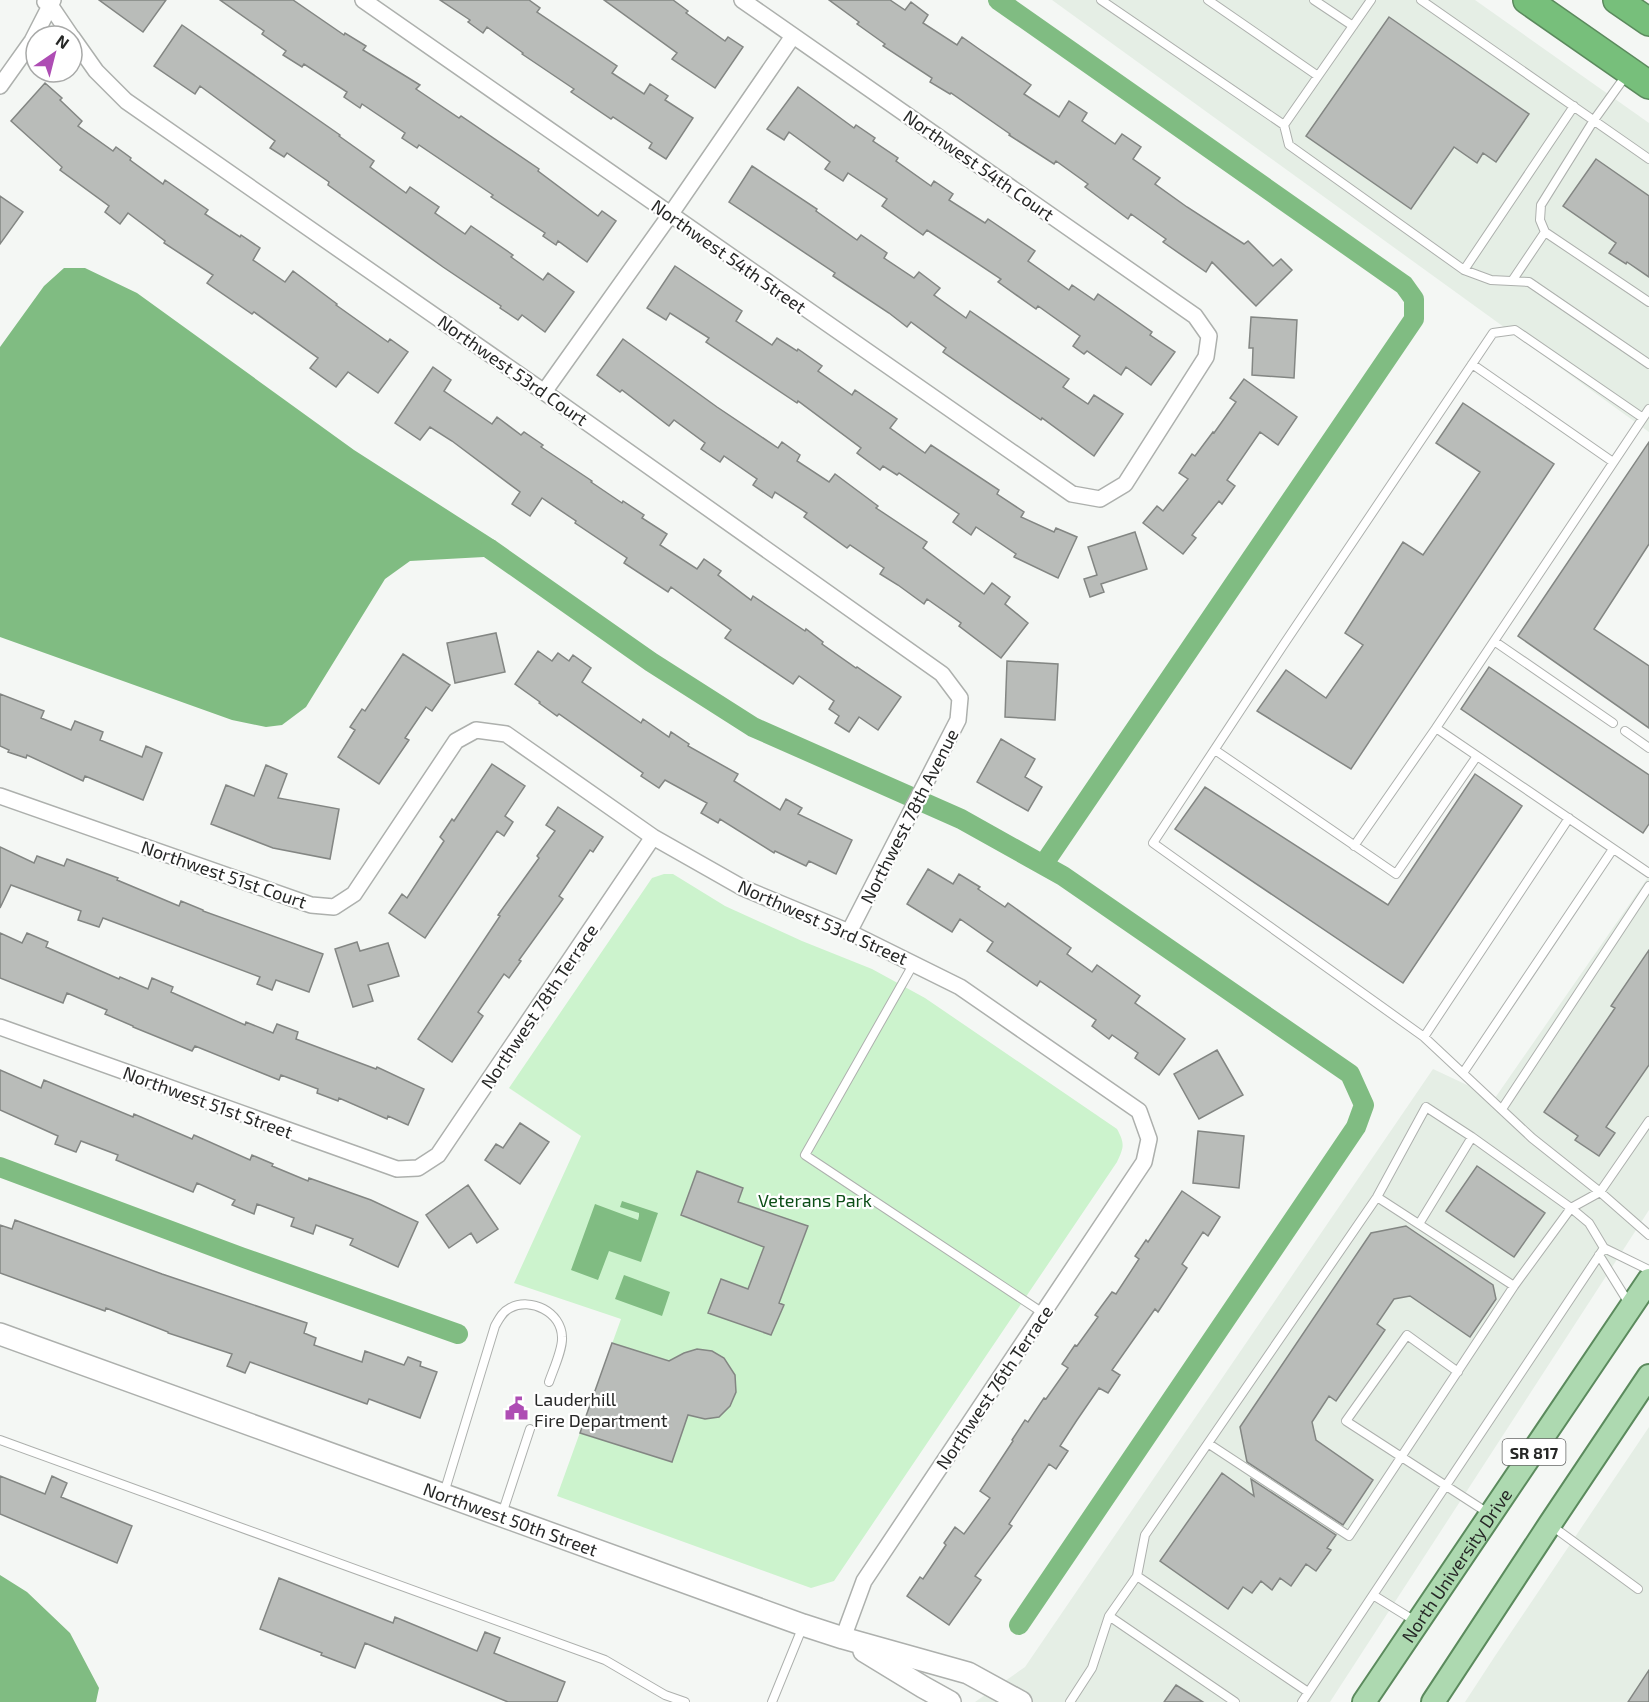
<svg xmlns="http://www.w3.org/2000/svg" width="1649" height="1702" font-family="'Exo 2',sans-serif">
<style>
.built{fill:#e5eee5}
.green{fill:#ccf3cd}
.water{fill:#80bc82}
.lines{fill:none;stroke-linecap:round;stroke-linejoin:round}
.canal{stroke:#80bc82;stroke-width:20}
.building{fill:#b9bcb9;stroke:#838683;stroke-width:1.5}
.lane-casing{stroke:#adb0ad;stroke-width:10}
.street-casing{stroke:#adb0ad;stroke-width:18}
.secondary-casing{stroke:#adb0ad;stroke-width:24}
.primary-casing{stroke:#5b8a5d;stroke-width:26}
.highway-casing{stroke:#5b8a5d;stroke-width:30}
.lane{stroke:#fff;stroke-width:8}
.street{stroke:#fff;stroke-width:15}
.secondary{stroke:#fff;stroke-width:21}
.primary{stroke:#add9b0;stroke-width:22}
.highway{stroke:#77bf7b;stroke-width:27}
.labels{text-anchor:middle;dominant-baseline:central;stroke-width:4.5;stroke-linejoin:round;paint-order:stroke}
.shield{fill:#fff;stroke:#676867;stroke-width:1.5}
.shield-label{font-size:16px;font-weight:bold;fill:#262726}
.street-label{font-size:18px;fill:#262726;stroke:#fff}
.park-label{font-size:18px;fill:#0c4e17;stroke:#fff}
.poi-label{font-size:18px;fill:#262726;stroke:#fff;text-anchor:start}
</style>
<rect width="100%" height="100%" fill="#f4f7f4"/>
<path class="built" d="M1052 0H1475L1649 123V432Z
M1649 876V1210L1330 1702H975L1025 1667 1433 1069 1495 1098Z
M1649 1427V1702H1465L1495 1656Z"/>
<path class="green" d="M664 874H673L725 906 802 941 872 969 925 998 1117 1129C1125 1144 1124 1147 1117 1162L834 1581 811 1588 557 1496 621 1319 514 1283 581 1136 509 1088 652 878Z"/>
<path class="water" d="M64 268H85L137 293 354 450 496 541 484 557 410 561 385 579 306 707 282 725 266 727 232 720 0 637V347L44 286Z
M622 1201 658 1213 641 1262 609 1251 598 1280 571 1270 595 1204 638 1220 639 1216V1213L620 1207Z
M624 1275 670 1292 662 1316 615 1299Z
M0 1575 27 1592 70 1633 99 1688 96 1702H0Z"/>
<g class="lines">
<path class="canal" d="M998 0 1404 285 1414 299V319L1043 865
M490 549 651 662 753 727 961 819 1063 876 1350 1074 1364 1105 1356 1127 1019 1625
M0 1167 241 1257 458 1334"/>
</g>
<path class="building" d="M99 0H166L143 32Z
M220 0H293L344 35 345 33 366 46 363 50 420 85 416 89 459 118 461 116 539 169 538 171 598 216 602 211 616 221 587 262 558 241 556 245 543 236 545 233 491 197 493 195 419 145 417 148 402 138 405 133 362 104 360 108 344 97 347 92 304 64 302 67 283 55 286 51 262 34 264 31Z
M440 0H529L540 8 537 12 617 66 612 73 644 94 650 84 668 96 665 100 693 118 666 159 649 148 652 143 613 117 611 119 571 92 574 89 522 54 523 53 487 27 483 33 468 22 470 20Z
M604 0H673L688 11 686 13 725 41 728 37 743 47 715 88 672 59 677 53Z
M829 0H890L905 10 911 2 928 15 923 23 957 45 962 37 979 49 1031 85 1024 94 1059 117 1069 101 1087 113 1082 121 1115 144 1122 134 1141 147 1133 159 1160 178 1155 184 1187 207 1244 244 1248 241 1273 266 1281 259 1292 270 1256 306 1212 262 1206 272 1163 242 1166 239 1131 214 1128 219 1085 187 1088 184 1056 161 1054 164 1009 135 1010 134 951 93 950 94 930 82 932 78 883 46 885 44 857 24 859 22Z
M1389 17 1529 114 1496 162 1483 153 1477 163 1454 147 1411 209 1306 136Z
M182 25 340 135 339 136 374 161 370 167 406 193 410 187 439 207 435 213 465 234 471 226 513 255 511 257 543 280 548 273 574 292 545 332 522 315 518 320 500 308 501 306 443 267 328 185 329 182 287 153 284 157 270 148 275 141 200 86 195 94 154 66Z
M45 83 62 98 60 100 82 121 78 126 113 151 116 147 131 158 130 160 163 184 165 180 208 210 205 214 240 237 241 235 260 248 253 260 285 282 293 271 337 304 336 305 388 342 390 339 408 352 378 393 348 372 336 387 310 368 318 358 254 312 252 314 207 283 213 275 164 243 165 241 128 213 120 224 105 212 109 206 60 170 62 167 11 121Z
M798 87 854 128 856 125 875 138 873 141 898 158 896 161 931 186 934 181 953 194 949 200 985 223 988 219 1035 251 1028 261 1069 290 1072 285 1094 300 1098 294 1152 332 1150 335 1175 352 1151 385 1126 367 1121 375 1087 351 1084 354 1073 346 1080 336 1038 306 1036 309 998 282 1001 279 927 230 923 235 882 206 887 199 848 173 843 181 825 169 830 162 789 132 784 140 767 129Z
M1596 159 1649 196V277L1627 262 1626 264 1609 253 1616 243 1563 206Z
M752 166 817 209 816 211 857 240 861 235 887 253 884 258 914 278 919 272 940 288 934 295 966 318 970 311 1069 379 1063 387 1088 404 1094 395 1123 414 1094 456 1042 418 1041 420 943 352 946 348 911 322 907 327 889 313 833 276 835 273 729 202Z
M0 196 23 212 0 244Z
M675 266 742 311 736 321 772 345 777 338 797 351 798 349 822 366 818 371 852 395 855 390 897 419 890 428 925 453 931 445 999 490 997 494 1024 512 1021 517 1054 532 1056 528 1077 537 1058 578 1014 557 1016 554 976 527 971 535 953 522 959 514 899 473 897 475 883 466 880 470 857 453 861 448 798 401 797 403 706 342 709 338 670 313 666 320 647 308Z
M1251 317 1297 320 1294 378 1252 375 1253 348H1249Z
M623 339 717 407 778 448 782 442 800 455 797 461 829 482 835 474 878 506 876 508 927 542 923 548 984 594 992 583 1010 597 1005 604 1028 623 1001 658 959 626 961 623 927 599 924 604 898 585 880 574 884 568 850 545 847 548 804 517 807 513 775 492 772 498 753 485 757 479 724 456 720 462 701 449 705 443 674 420 669 426 622 390 620 392 597 375Z
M433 367 451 380 444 391 492 424 497 417 521 435 524 432 543 445 541 447 592 481 591 482 622 503 623 501 644 515 642 518 667 534 660 545 697 569 704 559 721 571 718 575 751 600 753 596 805 631 806 629 823 642 822 644 856 668 857 667 901 697 878 730 859 717 849 732 835 723 839 716 829 709 834 701 799 676 793 684 725 638 731 630 671 587 668 592 624 563 627 558 575 523 576 521 542 498 530 516 512 504 520 492 452 441 430 427 420 440 395 423Z
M1244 379 1297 417 1278 445 1260 432 1227 480 1235 486 1222 504 1219 501 1192 535 1196 538 1183 554 1143 523 1157 506 1163 511 1188 479 1179 473 1192 454 1195 456 1213 432 1214 433 1236 402 1230 398Z
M1463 403 1554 464 1351 769 1257 711 1286 670 1326 698 1363 645 1345 633 1403 542 1423 555 1480 472 1436 443Z
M1649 442V544L1594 629 1649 666V728L1518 636Z
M1135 532 1147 569 1101 584 1104 592 1090 597 1084 579 1097 575 1088 547Z
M496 633 505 672 455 683 447 643Z
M538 651 552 661 558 653 569 661 573 655 591 668 582 682 641 723 643 719 669 737 671 732 689 744 688 746 738 774 734 781 780 810 786 799 802 808 798 814 852 840 836 874 809 861 806 866 775 851 774 853 720 819 718 823 701 813 707 803 665 780 659 788 641 776 643 773 559 714 557 716 539 703 540 702 515 684Z
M403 654 450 685 432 711 426 707 405 738 409 740 379 784 338 757 355 730 350 727 362 709 365 711Z
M1007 661 1058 664 1055 720 1005 717Z
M1489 667 1649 775V824L1643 833 1461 709Z
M0 694 44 711 41 718 71 730 75 721 103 732 100 740 142 757 146 746 162 753 143 800 85 776 83 781 27 755 26 758 8 752 9 750 0 746Z
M1001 739 1035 759 1025 777 1042 787 1028 811 977 782Z
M492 764 525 786 505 816 513 822 504 836 497 831 425 938 389 913 402 894 407 898 444 841 440 837 452 819 454 821Z
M266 765 287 774 278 798 339 809 330 859 273 848 211 824 226 785 254 796Z
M1475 774 1522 806 1403 983 1175 829 1205 787 1388 905Z
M558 807 603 837 593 852 590 850 559 896 563 899 519 960 521 961 509 978 504 974 478 1012 483 1016 452 1062 418 1039 500 916 498 915 539 858 537 856 555 831 546 825Z
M0 847 34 863 37 856 64 866 67 859 118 878 117 880 179 906 181 901 203 910V911L323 954 309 992 276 980 272 990 257 984 260 977 103 918 99 927 78 920 81 911 11 885 0 908Z
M928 869 953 884 959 874 980 887 978 889 1005 907 1008 903 1071 948 1067 954 1092 972 1097 965 1140 996 1135 1003 1185 1039 1159 1075 1135 1058 1138 1053 1112 1035 1109 1039 1092 1026 1096 1020 1040 981 1037 986 987 951 993 942 960 919 952 932 907 904Z
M0 933 22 943 27 933 48 942 46 947 119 979 120 977 148 989 152 978 173 987 171 992 245 1025 246 1022 273 1033 277 1024 298 1032 296 1039 376 1069 377 1067 424 1089 408 1125 388 1116 387 1119 339 1098 338 1101 317 1093 318 1089 281 1075 279 1080 195 1046 192 1051 133 1027V1026L105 1014 107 1010 67 993 63 1003 0 978Z
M357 942 360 951 388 943 399 976 368 985 373 1001 353 1007 335 949Z
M1649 950V1065L1606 1127 1615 1133 1599 1156 1575 1140 1578 1136 1544 1112 1615 1008 1611 1006Z
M1217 1050 1243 1095 1199 1119 1174 1074Z
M0 1070 41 1088 44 1080 133 1117 134 1114 192 1139 194 1135 250 1160 252 1155 273 1164 272 1166 308 1181 309 1178 371 1200 418 1222 398 1267 350 1245 353 1239 316 1225 313 1234 291 1226 294 1218 257 1204 254 1214 232 1205 235 1200 197 1183 193 1192 116 1160 118 1155 81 1141 76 1152 55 1144 58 1136 0 1110Z
M520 1123 549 1142 520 1184 485 1160 496 1144 503 1148Z
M1198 1131 1244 1136 1239 1188 1193 1183Z
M1477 1166 1545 1213 1514 1257 1446 1211Z
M697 1171 743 1188 738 1202 808 1226 779 1303 784 1305 771 1335 708 1313 721 1279 748 1289 764 1247 681 1215Z
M468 1185 498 1229 477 1243 471 1233 449 1248 426 1215Z
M1182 1191 1220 1217 1208 1236 1203 1232 1182 1264 1187 1268 1158 1312 1155 1309 1112 1370 1120 1375 1108 1393 1099 1388 1077 1420 1060 1446 1068 1451 1056 1469 1049 1464 1009 1524 1012 1526 975 1576 981 1580 949 1625 907 1596 920 1577 923 1579 946 1545 944 1543 955 1527 964 1534 990 1498 980 1491 1013 1441 1012 1440 1025 1420 1028 1422 1044 1398 1046 1399 1068 1368 1062 1364 1075 1345 1077 1346 1098 1317 1095 1315 1112 1292 1116 1294 1139 1259 1135 1256 1146 1240 1148 1242Z
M15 1220 162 1274 307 1323 304 1333 316 1338 314 1345 362 1362 365 1351 404 1365 408 1357 421 1362 420 1366 437 1372 420 1418 369 1399 367 1404 250 1362 245 1373 227 1366 232 1354 168 1333V1332L106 1308 105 1311 0 1273V1225L12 1229Z
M1406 1226 1493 1285 1496 1299 1470 1337 1410 1296 1394 1299 1377 1324 1385 1330 1336 1401 1329 1396 1312 1422 1316 1440 1373 1480 1343 1525 1247 1462 1240 1427 1371 1233Z
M612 1343 669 1361 684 1353 697 1349 712 1351 724 1358 735 1375 736 1392 730 1406 719 1417 705 1419 688 1415 672 1462 580 1433Z
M1222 1473 1254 1496 1251 1479 1336 1535 1327 1548 1331 1550 1316 1571 1306 1564 1291 1586 1280 1578 1272 1590 1261 1581 1252 1593 1243 1587 1228 1609 1160 1561Z
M0 1476 45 1494 52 1476 67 1483 61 1497 132 1526 117 1563 0 1514Z
M279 1578 393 1623 395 1617 477 1651 485 1632 500 1638 494 1653 565 1682 557 1702H508L365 1643 355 1668 321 1655 322 1653 260 1629Z
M1649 1670V1702H1628Z
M1176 1685 1203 1702H1164Z"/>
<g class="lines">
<defs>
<path id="lane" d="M1101 0 1284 125 1289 145 1464 270 1491 280 1529 282 1649 364
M1208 0 1318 76
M1314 0 1353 26
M1421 0 1649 159
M1627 74 1594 120 1541 205 1540 220 1545 232 1649 302
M1284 125 1371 0
M1464 270 1574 106
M1512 281 1545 232
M1472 364 1613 462
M1643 418 1649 409
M1494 641 1613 723
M1625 731 1649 748
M1215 750 1396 874 1477 756
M1354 846 1436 728
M1649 873 1436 728 1643 418 1515 330 1493 333 1282 647 1153 843 1424 1037 1532 1138 1600 1192 1649 1235
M914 963 805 1155 1043 1313
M1424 1037 1569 818
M1463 1073 1613 849
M1502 1109 1649 886
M1377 1197 1514 1286
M1419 1224 1472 1137
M1604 1248 1649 1270
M1599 1255 1630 1305
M1458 1372 1407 1335 1346 1421 1488 1513
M0 1440 605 1660 665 1695 685 1702
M1209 1444 1349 1536 1514 1286 1571 1208 1600 1192 1649 1121
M444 1493 495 1326C499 1319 502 1312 510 1308 531 1297 561 1312 562 1337 563 1349 553 1370 549 1382
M502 1514 530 1429
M1552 1526 1638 1589
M1109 1616 1137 1576
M1308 1692 1137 1576 1145 1535 1377 1197 1426 1107 1472 1137 1571 1208 1589 1223 1604 1248 1373 1595 1415 1621
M772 1702 803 1626
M1070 1702 1092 1668 1109 1616 1235 1702
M1302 1702 1373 1595"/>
<path id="street" d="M363 0 1072 494 1100 499 1125 484 1206 357 1209 336 1195 316 742 0
M45 2 50 5 71 36
M72 37 96 71 126 101 544 392 942 674 960 698 958 720 849 932
M0 86 32 41 53 0
M544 392 670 215 793 36
M0 796 311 905 334 907 354 894 456 741 476 730 506 734 653 837 743 888 849 932 960 987 1139 1111 1149 1139 1144 1162 864 1581 843 1638
M0 1027 397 1169 418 1168 438 1155 653 837"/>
<g id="secondary">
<path id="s1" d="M0 1334 803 1625 843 1638 968 1673 1021 1702"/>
<path d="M864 1651 923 1687 950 1702"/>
</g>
<g id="primary">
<path id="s2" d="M1364 1702 1649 1280"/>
<path d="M1433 1702 1550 1524 1649 1376"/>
</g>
<path id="highway" d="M1527 0 1649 85
M1617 0 1649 22"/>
</defs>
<use href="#lane" class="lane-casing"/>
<use href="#street" class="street-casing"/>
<use href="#secondary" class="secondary-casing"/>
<use href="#primary" class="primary-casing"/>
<use href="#highway" class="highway-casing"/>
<use href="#lane" class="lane"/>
<use href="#street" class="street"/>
<use href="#secondary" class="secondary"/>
<use href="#primary" class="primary"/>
<use href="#highway" class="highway"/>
</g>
<defs>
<symbol id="civic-bare" viewBox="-9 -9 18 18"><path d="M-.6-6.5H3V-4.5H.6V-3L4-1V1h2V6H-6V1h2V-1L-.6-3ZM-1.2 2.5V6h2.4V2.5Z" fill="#ae4db4" stroke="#fff" stroke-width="2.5" paint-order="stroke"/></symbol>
</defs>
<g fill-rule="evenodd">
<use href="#civic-bare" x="500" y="1392" width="33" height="33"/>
</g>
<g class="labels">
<rect class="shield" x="1502.5" y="1439" width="63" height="26" rx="4.5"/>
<g class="shield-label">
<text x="1534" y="1452">SR 817</text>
</g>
<g class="street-label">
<text transform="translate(979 165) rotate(35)">Northwest 54th Court</text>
<text transform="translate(729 256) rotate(35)">Northwest 54th Street</text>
<text transform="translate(513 370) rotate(35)">Northwest 53rd Court</text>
<text transform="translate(909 816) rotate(-63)">Northwest 78th Avenue</text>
<text transform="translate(224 874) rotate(19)">Northwest 51st Court</text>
<text transform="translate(823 922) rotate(24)">Northwest 53rd Street</text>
<text transform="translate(539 1006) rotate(-56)">Northwest 78th Terrace</text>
<text transform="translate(208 1102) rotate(20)">Northwest 51st Street</text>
<text transform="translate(994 1387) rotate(-56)">Northwest 76th Terrace</text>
<text stroke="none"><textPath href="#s1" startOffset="543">Northwest 50th Street</textPath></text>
<text stroke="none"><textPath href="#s2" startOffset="165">North University Drive</textPath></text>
</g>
<g class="park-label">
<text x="815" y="1200">Veterans Park</text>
</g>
<g class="poi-label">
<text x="534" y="1399">Lauderhill<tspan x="534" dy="21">Fire Department</tspan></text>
</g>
</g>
<g transform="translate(54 54) rotate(35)"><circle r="28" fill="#ffffff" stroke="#a8a9a8" stroke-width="1.5"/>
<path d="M0-4.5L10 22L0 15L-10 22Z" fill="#ae4db4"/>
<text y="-9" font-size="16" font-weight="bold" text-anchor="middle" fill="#262726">N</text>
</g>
</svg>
